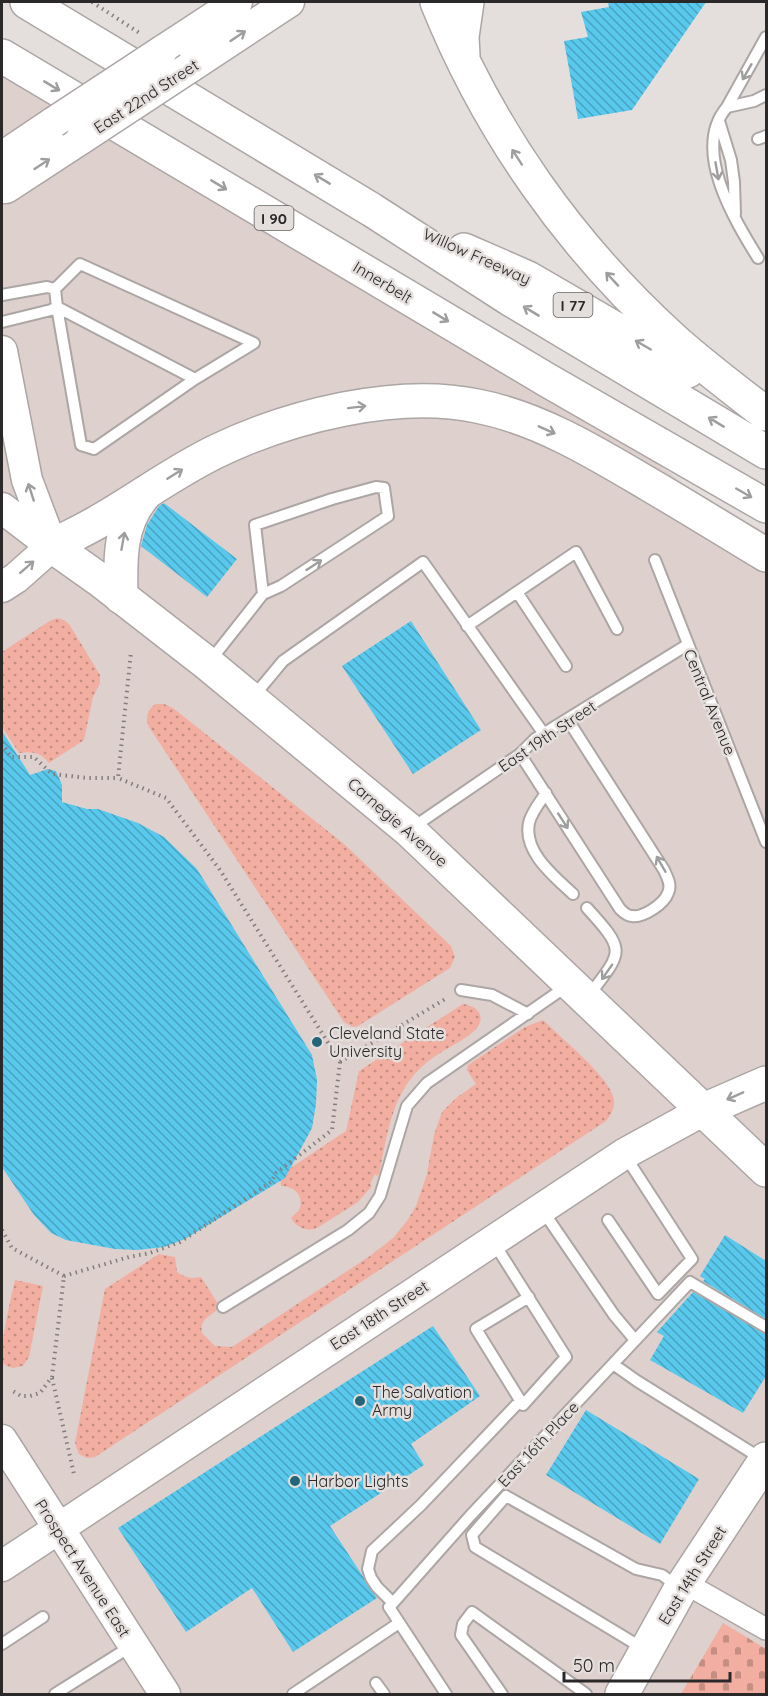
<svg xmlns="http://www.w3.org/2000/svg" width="768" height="1696" font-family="Quicksand,sans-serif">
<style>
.built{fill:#ded0cd}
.green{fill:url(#green-dots)}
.cemetery{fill:url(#cemetery-stones)}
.building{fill:url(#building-back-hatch)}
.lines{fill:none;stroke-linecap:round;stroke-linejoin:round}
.lane-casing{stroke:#aca6a5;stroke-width:14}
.street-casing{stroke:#aca6a5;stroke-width:24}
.secondary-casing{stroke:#aca6a5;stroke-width:33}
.primary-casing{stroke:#aca6a5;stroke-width:36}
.highway-casing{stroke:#aca6a5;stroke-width:36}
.path{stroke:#827e7d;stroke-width:4;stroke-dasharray:1.5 4.5;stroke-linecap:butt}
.lane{stroke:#fff;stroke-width:10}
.street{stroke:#fff;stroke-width:21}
.secondary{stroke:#fff;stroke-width:30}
.primary{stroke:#fff;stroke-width:33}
.highway{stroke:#fff;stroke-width:33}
.secondary-bridge-casing{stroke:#aca6a5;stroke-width:33;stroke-linecap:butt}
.secondary-bridge{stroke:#fff;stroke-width:30}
.oneway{stroke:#9f9e9e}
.poi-dot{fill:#25657a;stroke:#e4dedd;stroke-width:2}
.labels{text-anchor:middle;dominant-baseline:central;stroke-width:5;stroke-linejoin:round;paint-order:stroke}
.shield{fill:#e4dedd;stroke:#625f5e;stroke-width:1.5}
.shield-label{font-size:15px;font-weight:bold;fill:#2a2828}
.street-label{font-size:16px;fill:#2a2828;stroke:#e4dedd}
.poi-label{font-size:16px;fill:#2a2828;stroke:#e4dedd;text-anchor:start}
</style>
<defs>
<pattern id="green-dots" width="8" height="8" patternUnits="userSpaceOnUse" patternTransform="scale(1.5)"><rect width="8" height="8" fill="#f2aea1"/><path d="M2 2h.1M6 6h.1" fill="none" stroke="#c48e83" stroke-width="1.8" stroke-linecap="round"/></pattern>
<pattern id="cemetery-stones" width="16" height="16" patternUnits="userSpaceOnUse" patternTransform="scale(1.5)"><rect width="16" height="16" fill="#f2aea1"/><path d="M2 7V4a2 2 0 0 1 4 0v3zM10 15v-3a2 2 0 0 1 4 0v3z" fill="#c48e83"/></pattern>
<pattern id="building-back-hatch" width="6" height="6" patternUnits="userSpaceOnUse" patternTransform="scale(1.5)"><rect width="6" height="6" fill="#58c9ed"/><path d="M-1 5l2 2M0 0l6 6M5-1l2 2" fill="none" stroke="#49a3c0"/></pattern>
</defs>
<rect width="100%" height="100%" fill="#e4dedd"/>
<path class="built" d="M2 56 547 380 684 484 766 533V1694H2Z"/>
<path class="green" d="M57 618 64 620 69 624 100 675V683L93 697 84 740 49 763C41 752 31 751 19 753L2 727V652L48 622Z
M156 704H164L173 708 344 844 451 946 455 957 450 968 358 1026 353 1027 344 1022 149 727C145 718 147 709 156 704Z
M463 1004C474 1005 485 1013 479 1025 473 1036 445 1049 434 1057 392 1086 389 1128 379 1174L377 1176 375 1174 370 1184 372 1186 358 1202 317 1228C306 1232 297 1228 291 1218L299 1210C305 1196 294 1186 281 1186L280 1175 346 1131 359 1071Z
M543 1020C561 1038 606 1074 613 1096 616 1105 612 1114 606 1121L95 1457 87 1458 79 1454 75 1443 105 1289 159 1254 175 1257 177 1272C186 1278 191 1279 201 1277L220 1307C212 1316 199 1318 202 1333L215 1346 232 1347 370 1256 393 1238 407 1221 416 1206 427 1174 434 1135 442 1112 456 1098 476 1084 467 1070 468 1065 525 1027Z
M15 1280 43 1286 29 1357 23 1366 13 1368C8 1367 3 1365 2 1360 0 1344 11 1298 15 1280Z"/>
<path class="cemetery" d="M723 1623 766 1649V1694H681Z"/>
<path class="building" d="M608 2H706L632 110 578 119 564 41 588 37 581 12 609 7Z
M164 503 237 559 207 597 141 546 147 525 159 506Z
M411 621 481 730 413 774 342 666Z
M2 731 30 775 48 769 56 771 62 785V802L87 809H98L138 823 164 837 197 869 312 1055 317 1080 316 1104 312 1128 285 1178 185 1239 164 1247 137 1250 115 1249 66 1240 51 1233 34 1215 2 1167Z
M725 1235 766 1261V1319L703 1281 705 1279 700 1276Z
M693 1292 766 1334V1376L743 1413 650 1360 664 1336 657 1332Z
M433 1326 480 1396 411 1444 424 1465 330 1526 377 1598 293 1652 252 1588 186 1632 118 1528Z
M586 1410 699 1479 660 1544 546 1475Z"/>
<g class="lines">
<defs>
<path id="lane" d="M727 107 754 101 766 95
M719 121 731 160 734 182 735 214
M758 139 766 136
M758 258C734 219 691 149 727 107L766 37
M55 289 80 264 254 343 195 379 57 307
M2 295 47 287 55 289 57 307 51 310 2 322
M57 307 81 445 94 449 195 379
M655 560 766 842
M517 592 566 666
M467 626 576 552 617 629
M210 661 263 594 281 586 388 516 384 488 376 487 332 499 255 525 263 594
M253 697 283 661 423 562 544 734
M520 754 620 909C623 912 627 916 632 916 643 918 664 904 668 893 672 885 667 877 664 870L568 720
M546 793C540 802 531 813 529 823 523 852 554 876 573 894
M412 828 520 754 535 739 687 645
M587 908C628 953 622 951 588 997
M461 990 492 995 528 1014
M543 1211 614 1315 635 1340
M608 1220 658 1294 692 1259 624 1154
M494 1243 566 1357 523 1405 476 1329 529 1297
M223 1307 348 1230 369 1213 380 1196 407 1106 427 1083 567 986
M613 1364 637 1381 762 1459
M393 1603 377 1587 371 1578 368 1569 372 1551 421 1505 520 1401
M2 1644 43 1617
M644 1649 475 1547 472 1535 506 1496 636 1569 662 1575 677 1586
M376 1683 384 1694
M55 1694 133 1645
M293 1694 399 1623
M446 1694 389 1607 393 1603 470 1516 690 1282 766 1327
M502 1694 461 1635 463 1624 472 1612 586 1694"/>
<path id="street" d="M685 1583 766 1629"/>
<path id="secondary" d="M162 51 237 2
M189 68 289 2
M2 157 54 122
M2 188H6L81 139
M2 351 27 480 52 546
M2 508 52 546
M2 587 16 578 52 546
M2 1440 165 1694
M2 1566 624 1154 704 1110"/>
<path id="primary" d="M52 546 100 580 208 664 409 830 766 1170
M704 1110 766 1083
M622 1694 681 1588 766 1459"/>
<path id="highway" d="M27 2 372 210 510 299 766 452
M437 2C489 131 570 246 674 340 703 366 735 390 766 414
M463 55 462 37 467 2
M2 56 547 380 766 506
M464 250 528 278 688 371
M52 546C67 538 82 531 96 523 137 500 175 471 217 451 290 416 397 389 477 406 539 418 596 453 650 485 689 508 728 532 766 555
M121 597C120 560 119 523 145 494"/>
</defs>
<use href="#lane" class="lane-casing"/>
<use href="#street" class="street-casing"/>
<use href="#secondary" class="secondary-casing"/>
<use href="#primary" class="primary-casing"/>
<use href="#highway" class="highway-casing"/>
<path class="path" d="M92 2 141 34
M2 743 11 757H34L52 774 88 778H118
M340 1062 447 998
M2 1230 12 1248 64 1276 52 1377 40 1393 30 1396H21L11 1390
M64 1276 129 1257 150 1253 180 1242 271 1182 276 1173 332 1130 340 1062 220 870 166 798 118 778 131 652
M52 1378 74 1474"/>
<use href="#lane" class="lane"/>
<use href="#street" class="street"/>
<use href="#secondary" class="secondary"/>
<use href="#primary" class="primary"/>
<use href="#highway" class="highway"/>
<defs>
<path id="secondary-bridge" d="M54 122 162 51
M81 139 189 68"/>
</defs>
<use href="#secondary-bridge" class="secondary-bridge-casing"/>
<use href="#secondary-bridge" class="secondary-bridge"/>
</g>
<defs><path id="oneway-shaft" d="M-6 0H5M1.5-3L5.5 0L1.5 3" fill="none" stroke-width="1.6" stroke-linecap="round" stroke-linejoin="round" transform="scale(1.5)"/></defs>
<g class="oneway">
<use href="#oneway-shaft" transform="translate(238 36) rotate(-34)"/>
<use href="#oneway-shaft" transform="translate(747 72) rotate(120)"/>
<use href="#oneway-shaft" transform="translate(52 86) rotate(31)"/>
<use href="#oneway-shaft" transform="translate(517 157) rotate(-123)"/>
<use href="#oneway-shaft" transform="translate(42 164) rotate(-33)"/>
<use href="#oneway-shaft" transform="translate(717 171) rotate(80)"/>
<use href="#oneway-shaft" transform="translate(322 179) rotate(-149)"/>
<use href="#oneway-shaft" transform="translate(219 185) rotate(31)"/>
<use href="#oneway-shaft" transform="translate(612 279) rotate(-133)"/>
<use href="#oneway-shaft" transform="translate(531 311) rotate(-149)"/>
<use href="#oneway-shaft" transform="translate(441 317) rotate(31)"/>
<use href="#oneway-shaft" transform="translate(643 345) rotate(-150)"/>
<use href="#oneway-shaft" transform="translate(357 407) rotate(-7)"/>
<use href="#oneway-shaft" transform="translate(716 422) rotate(-149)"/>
<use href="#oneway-shaft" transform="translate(547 430) rotate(24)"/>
<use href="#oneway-shaft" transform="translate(175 474) rotate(-32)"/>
<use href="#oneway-shaft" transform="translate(31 492) rotate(-108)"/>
<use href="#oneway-shaft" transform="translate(744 493) rotate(30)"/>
<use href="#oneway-shaft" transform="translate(123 541) rotate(-80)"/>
<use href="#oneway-shaft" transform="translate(314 565) rotate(-33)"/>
<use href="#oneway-shaft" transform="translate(27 567) rotate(-41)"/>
<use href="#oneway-shaft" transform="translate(563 821) rotate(57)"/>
<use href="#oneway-shaft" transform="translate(661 864) rotate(-120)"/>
<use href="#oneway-shaft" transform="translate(607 972) rotate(125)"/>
<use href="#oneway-shaft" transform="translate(735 1096) rotate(156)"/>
</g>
<g class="poi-dot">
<circle cx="317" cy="1042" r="6"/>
<circle cx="360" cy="1401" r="6"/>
<circle cx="295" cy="1481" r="6"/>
</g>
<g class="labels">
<g class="shield">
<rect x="254.5" y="206" width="39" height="24" rx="4.5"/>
<rect x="553.5" y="293" width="39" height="24" rx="4.5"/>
</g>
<g class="shield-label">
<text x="274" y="218">I 90</text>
<text x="573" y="305">I 77</text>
</g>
<g class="street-label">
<text transform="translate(146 96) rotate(-33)">East 22nd Street</text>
<text transform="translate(477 256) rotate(24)">Willow Freeway</text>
<text transform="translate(383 282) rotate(31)">Innerbelt</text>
<text transform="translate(710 702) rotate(68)">Central Avenue</text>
<text transform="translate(547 736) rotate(-34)">East 19th Street</text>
<text transform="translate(398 822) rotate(41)">Carnegie Avenue</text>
<text transform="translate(379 1315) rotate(-33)">East 18th Street</text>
<text transform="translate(538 1444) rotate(-47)">East 16th Place</text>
<text transform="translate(83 1568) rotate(57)">Prospect Avenue East</text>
<text transform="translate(692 1575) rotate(-58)">East 14th Street</text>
</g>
<g class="poi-label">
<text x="329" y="1033">Cleveland State<tspan x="329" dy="18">University</tspan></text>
<text x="372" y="1392">The Salvation<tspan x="372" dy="18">Army</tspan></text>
<text x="307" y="1481">Harbor Lights</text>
</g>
</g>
<rect width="768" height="1696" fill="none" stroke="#2a2828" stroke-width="6"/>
<path d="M564 1672v9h166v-9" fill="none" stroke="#2a2828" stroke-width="3"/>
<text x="573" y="1672" font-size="18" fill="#2a2828" stroke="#e4dedd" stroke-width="4.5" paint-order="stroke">50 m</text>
</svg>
